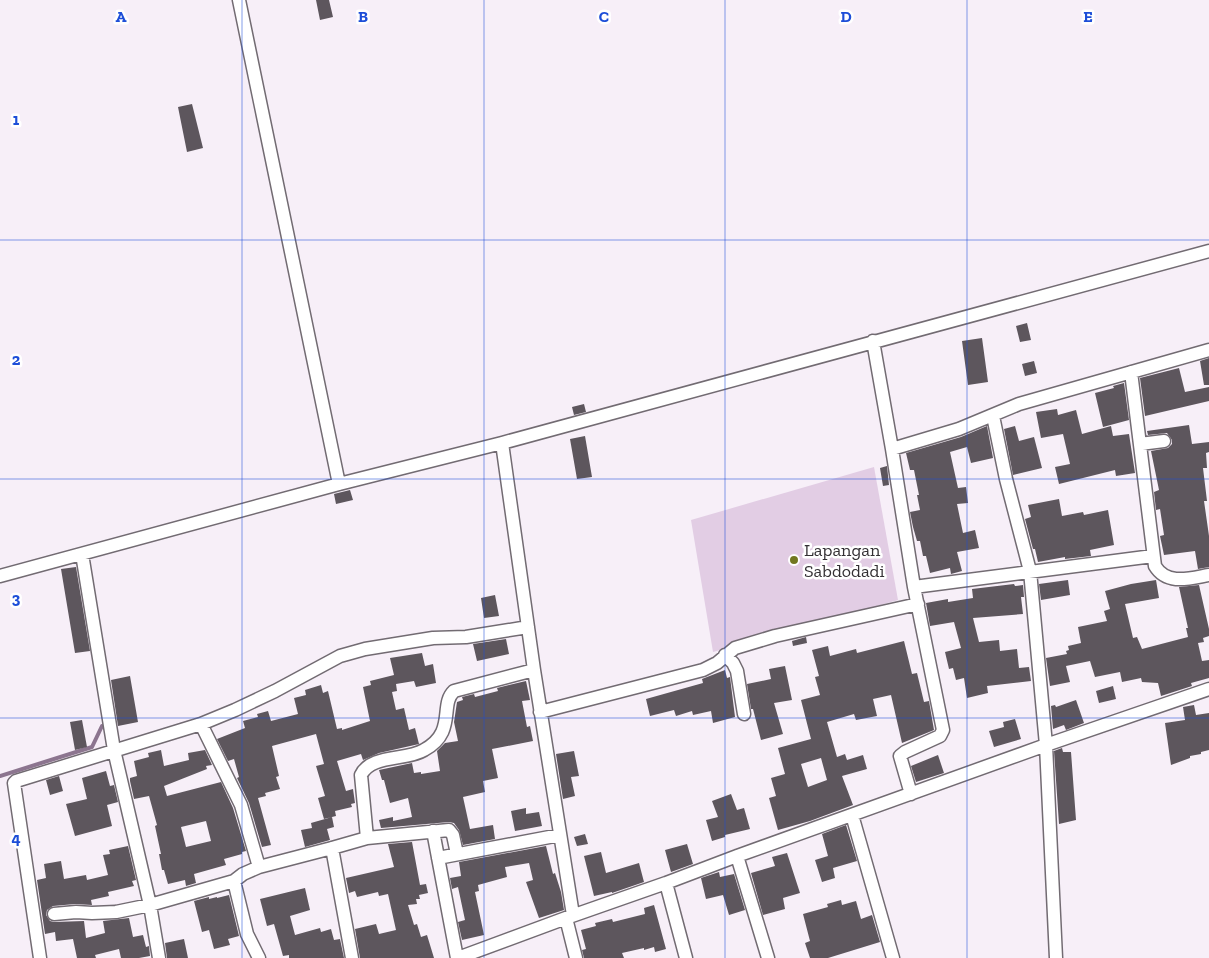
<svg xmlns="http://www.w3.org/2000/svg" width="1209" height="958" font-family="'Zilla Slab',serif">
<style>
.green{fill:#e2cde4}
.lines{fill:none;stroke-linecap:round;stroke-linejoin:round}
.stream{stroke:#8c758f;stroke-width:4}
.building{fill:#5d565d;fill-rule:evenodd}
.minor-casing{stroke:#726b72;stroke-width:15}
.minor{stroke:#fff;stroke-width:12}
.grid{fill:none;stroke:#1d4ed8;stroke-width:1;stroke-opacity:0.55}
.poi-dot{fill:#717720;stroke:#fff;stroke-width:2}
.labels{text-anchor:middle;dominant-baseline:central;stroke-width:5;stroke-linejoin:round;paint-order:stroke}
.poi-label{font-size:18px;fill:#333033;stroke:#fff;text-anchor:start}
.grid-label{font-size:16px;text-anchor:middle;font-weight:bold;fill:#1d4ed8;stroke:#fff;stroke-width:5;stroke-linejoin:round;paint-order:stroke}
</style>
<rect width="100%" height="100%" fill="#f7eff8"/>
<path class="green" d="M874 467 898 600 713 652 691 520Z"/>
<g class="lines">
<path class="stream" d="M0 776 92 747 102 726"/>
</g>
<path class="building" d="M316 0H329L333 17 320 20Z
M192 104 203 148 187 152 178 107Z
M1027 323 1031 340 1020 342 1016 326Z
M982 338 988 382 968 385 962 341Z
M1209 358V385H1204L1200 361Z
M1034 361 1037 373 1025 376 1022 364Z
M1179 368 1185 392 1209 387V401L1145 416 1140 378Z
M1124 383 1129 420 1103 427 1095 393 1114 388 1113 386Z
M584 404 586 412 574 415 572 407Z
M1057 409 1058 415 1076 410 1082 434 1111 426 1113 436 1129 434 1135 473 1116 476 1115 470 1059 484 1055 467 1070 464 1063 434 1041 438 1036 412Z
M1189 425 1192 444 1209 442V452L1206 453 1207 468H1203L1207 501H1204L1209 536V567L1198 569 1195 551 1164 555 1160 536 1164 535 1160 509 1156 510 1154 492 1159 490 1151 451 1168 448 1172 444V440L1167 433 1148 435 1147 431Z
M987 426 993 458 971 463 967 447 950 452 958 488 966 487 968 503 957 504 963 533 975 530 979 548 957 552 962 571 951 574 950 568 930 573 926 556H923L920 541H917L913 527 910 512 920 510 917 495H919L914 470H910L906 453 961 437Z
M1015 426 1019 441 1034 437 1042 468 1013 475 1004 429Z
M585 436 592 477 577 479 570 439Z
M887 466 889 485 883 486 880 468Z
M350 490 353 500 336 504 334 494Z
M1059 499 1062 516 1083 512 1084 515 1108 510 1114 545 1090 550 1091 556 1065 559V557L1038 562 1035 549H1033L1025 519 1031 517 1028 505Z
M76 567 90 651 75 653 61 569Z
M1068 580 1070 595 1041 600 1039 584Z
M1156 580 1159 598 1125 604 1133 638 1137 637 1142 649 1188 637 1186 628H1188L1179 587 1199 585 1209 629V636L1203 638 1204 642 1198 643 1202 661 1209 660V678L1191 683 1192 686 1161 696 1158 683 1142 682 1141 678 1122 682 1120 672 1095 677 1090 661 1066 666 1070 682 1050 686 1046 658 1067 654 1066 651 1069 650 1068 646 1081 643 1078 627 1107 621 1104 611 1110 609 1105 591 1131 584Z
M1014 584 1015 586 1023 585 1024 597H1021L1023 614 973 618 979 642 999 640 1000 651 1017 649 1019 668 1029 667 1031 681 987 686 988 693 967 698 964 678 956 680 953 668 949 669 945 652 961 648 954 622 930 626 926 603 948 599V602L973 598 972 589Z
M495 595 499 616 484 618 481 598Z
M806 637 807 643 793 646 792 641Z
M506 639 509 654 477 661 473 644Z
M904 641 912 674 917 673 924 702 929 701 934 730 902 743 891 695 873 699 877 716 856 720 854 714 827 722 837 757 845 754 847 760 863 755 867 769 842 776 853 805 810 821 778 830 769 798 776 796 771 778 785 774 778 748 811 739 801 700 820 695 815 677 819 676 812 650 828 646 830 656 856 649 857 653ZM821 758 827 780 808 787 801 764Z
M422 653 425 666 433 664 436 683 416 687 414 681 396 684 397 691 392 692 396 710 404 708 409 730 415 728 419 744 379 753 363 760 361 754 337 761 346 791 353 789 355 803 351 804 352 807 335 811 336 816 324 819 318 798 325 796 316 766 324 764 316 734 272 746 279 776 276 777 280 789 265 793 266 796 258 798 271 845 262 847 249 803 237 778 239 777 234 759 228 761 217 739 245 728 243 721 258 717 257 714 268 711 271 721 298 714 294 698 306 695 305 690 321 685 323 693 328 691 337 729 342 728V730L370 721 363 687 371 685 370 681 394 675 390 658Z
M785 666 792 700 774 703 783 734 761 740 753 709H751L747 684 771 679 769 669Z
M725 670 727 678 730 677 735 717 713 723 711 711 693 715 692 711 676 716 674 710 650 716 646 699 703 683 702 679Z
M130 676 138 722 118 726 111 680Z
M526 681 530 700 522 701 527 727 530 726 533 741 492 749 498 778 483 781 485 792 463 797 470 829 493 825 495 839 463 845 459 830 454 823 449 822 381 828 379 820 393 817V821L412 817 408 798 390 803 384 780H382L379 770 412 763 414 773 421 772V774L440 771 437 751 445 743 458 741 454 722 457 702 463 700 462 697 474 694 475 697 498 691 497 688Z
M1113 686 1116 699 1099 703 1096 691Z
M1076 700 1084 723 1066 730 1064 725 1053 729 1051 706 1055 705 1056 707Z
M1194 705 1196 715 1209 713V750L1201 752V754L1190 756V758L1171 765 1165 723 1185 720 1183 707Z
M1015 719 1021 739 994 747 989 731 1004 727 1003 722Z
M82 720 87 747 75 750 70 722Z
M1062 748 1063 752H1071L1076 820 1059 824 1054 751Z
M161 750 164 766 189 760 188 753 205 750 212 765 206 766 207 769 164 786 167 796 221 782 233 808 246 851 242 852V854L224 859 226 865 194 874 196 883 186 886 185 880 168 884 164 870H162L159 854H161L155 826 157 825 149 796 134 799 130 781V778L137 776 134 761 149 757 148 753ZM206 821 211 841 186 847 181 827Z
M574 751 579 776 571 777 575 796 563 799 556 754Z
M938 755 944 773 916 782 911 766Z
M106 771 110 786 114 785 118 802 107 805 112 826 75 836 66 804 87 799 82 778Z
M59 776 63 791 50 795 46 780Z
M731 794 737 810 744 808 750 829 725 835V837L712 841 706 820 718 817 712 801Z
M526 808V814L539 812 542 826 515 831 511 811Z
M332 817 334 827 327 829 330 840 305 847 301 830 312 828 311 823Z
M846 825 857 861 833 868 835 878 822 882 815 860 828 856 822 834Z
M585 834 588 844 577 846 574 837Z
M412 842 420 885 426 884 428 893 419 895 420 899H416L417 904 408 905 414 925 417 924 421 937 427 935 434 958H360L355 929 376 924 379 934 396 930 388 894 379 896 378 892 357 897 355 891 349 893 346 878 394 867 388 844Z
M687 844 693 864 671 872 665 850Z
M128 846 136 880 132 881 134 886 108 892 109 896 91 900 92 905 75 904 53 906 47 910 46 915 50 921 54 922 84 921 86 938 105 933 103 921 129 918 133 937 143 935 146 947 149 946 150 956 139 958H121L119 949 95 955 96 958H77L73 939 56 941 55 932 45 934 37 880 46 878 44 864 61 861 64 879 86 875 87 880 108 875 103 855 110 854 109 850Z
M546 846 553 874 555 873 561 892 564 910 539 918 526 882 533 880 529 863 505 867 507 877 478 885 479 891 475 892 484 935 462 940 458 922 465 920 458 887 452 889 450 878 461 876 459 862Z
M601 852 606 873 639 863 644 882 612 893V892L594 896 584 856Z
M787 853 800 893 783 898 785 909 763 915 751 873 775 866 772 857Z
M719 872 720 877 734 874 745 910 729 915 723 895 706 899 701 878Z
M305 888 310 910 290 916 295 935 320 928 321 932 331 929 334 940 340 939 344 958H289V955L283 956 274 924 267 926 260 899Z
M229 895 239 936 228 939 230 945 214 949 209 930 202 932 194 901 209 897V899L217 897V898Z
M841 900 842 905 856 901 861 919 872 915 880 942 828 958H810L805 943 810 941 803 914 828 907 827 904Z
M654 905 666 949 655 952 654 947 644 950V948L622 953 624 958H584L582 950 586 949 581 930 596 926 595 923 612 919 613 922 645 914 644 908Z
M184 939 188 958H167L165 943Z"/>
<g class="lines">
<defs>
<path id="minor" d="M239 0 339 484
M873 341 892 449 914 587 943 730 940 736 905 752 900 756 911 794
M1131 372 1155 566C1167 586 1191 578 1209 575
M993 416 1006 479 1030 571 1046 745 1056 958
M502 443 534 670 573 915
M1140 444 1164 441
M892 449 959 429 1019 404 1209 350
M82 554 114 750 150 905 159 958
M0 576 339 484 502 443 1209 251
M914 587 1153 556
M725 655 733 663 737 671 744 714
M540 712 703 670 717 663 735 648 775 636 918 604
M201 724 241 805 259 867
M852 815 893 958
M433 831 457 958
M367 838 361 775C371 754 406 761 424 750 457 732 439 705 454 691L534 670
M332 848 352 958
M737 856 768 958
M438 858 560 835
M234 881 247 934 259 958
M666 883 686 958
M54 914 76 912 92 913 116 912 150 905 234 881 243 874 259 867 332 848 367 838 449 830 453 835 457 854
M566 918 576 958
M40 958 14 783 16 781 201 724 235 710 275 691 340 656 365 649 433 638 466 637 528 627
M458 958 566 918 666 883 737 856 1046 745 1209 689"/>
</defs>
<use href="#minor" class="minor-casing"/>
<use href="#minor" class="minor"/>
</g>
<path class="grid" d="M242 0V958M484 0V958M725 0V958M967 0V958M0 240H1209M0 479H1209M0 718H1209"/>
<circle class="poi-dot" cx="794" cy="560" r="5"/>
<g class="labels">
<g class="poi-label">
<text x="804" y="550">Lapangan<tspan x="804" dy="21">Sabdodadi</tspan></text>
</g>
</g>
<g class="grid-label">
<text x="121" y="22">A</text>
<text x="363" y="22">B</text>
<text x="604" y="22">C</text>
<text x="846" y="22">D</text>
<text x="1088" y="22">E</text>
<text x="16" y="125">1</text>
<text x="16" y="365">2</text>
<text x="16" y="604">3</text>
<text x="16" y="844">4</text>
</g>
</svg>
